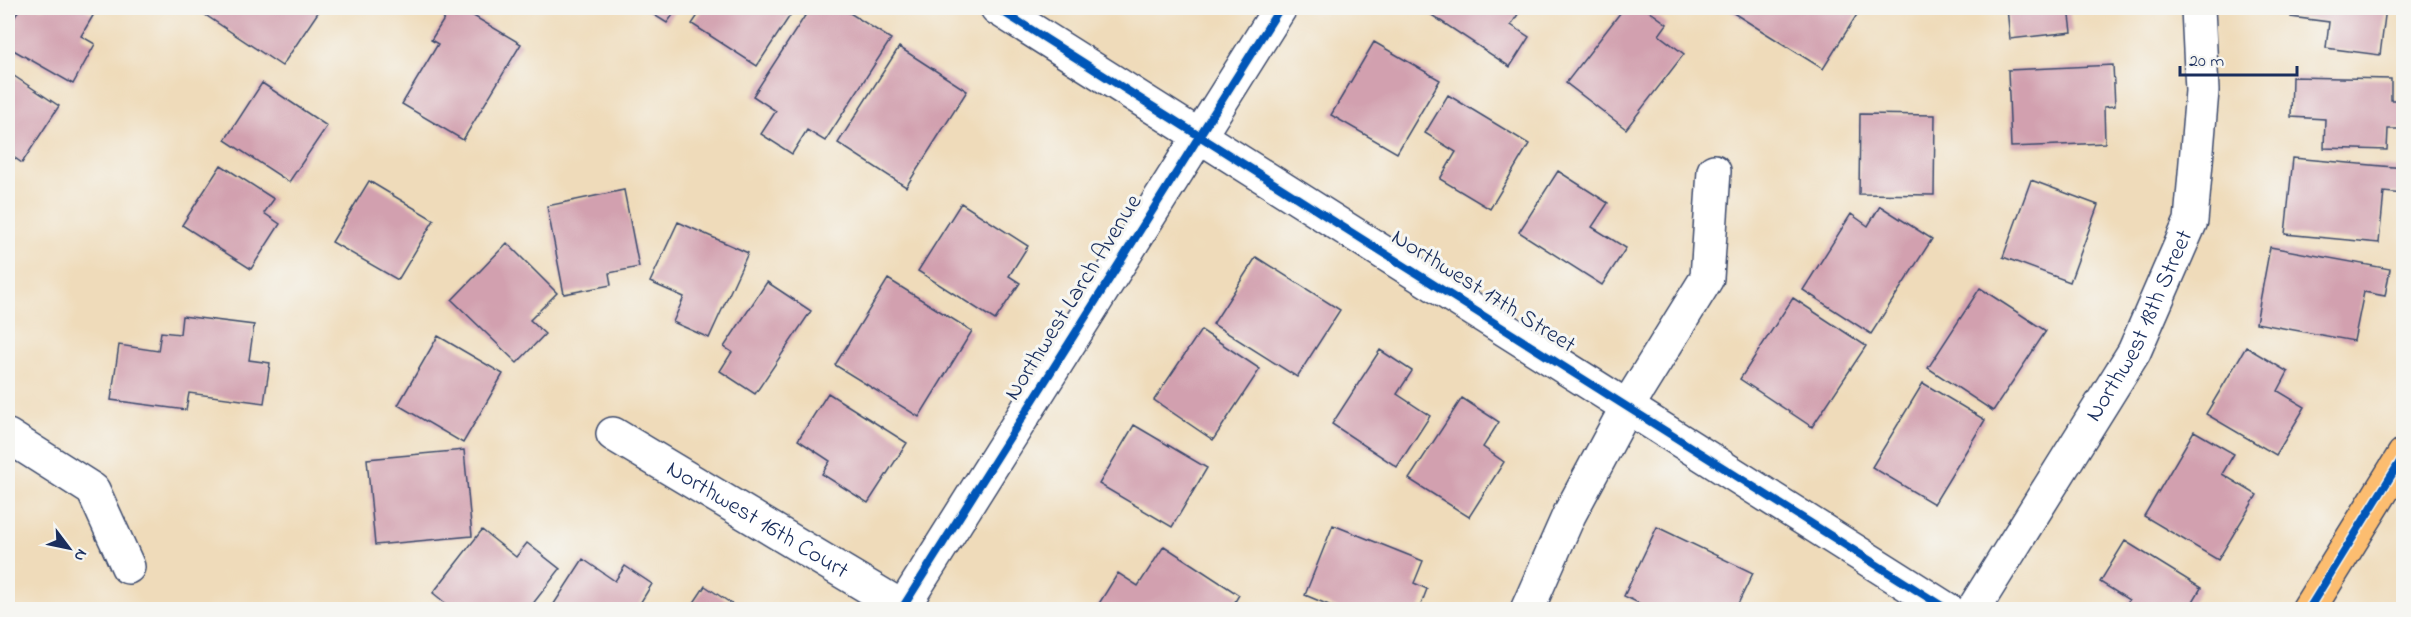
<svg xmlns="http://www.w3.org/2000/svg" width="2411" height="617" font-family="'Indie Flower',sans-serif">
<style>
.building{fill:#d2a0af}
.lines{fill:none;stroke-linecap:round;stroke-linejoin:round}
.minor-casing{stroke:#3b496c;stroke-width:36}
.major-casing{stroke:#3b496c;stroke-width:36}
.minor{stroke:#fff;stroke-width:33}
.major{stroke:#fcbd6f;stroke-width:33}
.cycleway-casing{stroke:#f6f6f2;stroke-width:11}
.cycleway{stroke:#0057b8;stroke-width:8}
.labels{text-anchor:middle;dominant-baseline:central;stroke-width:6;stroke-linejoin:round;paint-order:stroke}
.street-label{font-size:24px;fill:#1b2f5e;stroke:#f6f6f2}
</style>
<rect width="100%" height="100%" fill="#f6f6f2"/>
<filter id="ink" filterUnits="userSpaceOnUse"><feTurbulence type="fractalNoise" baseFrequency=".0167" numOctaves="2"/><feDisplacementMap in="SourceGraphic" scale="12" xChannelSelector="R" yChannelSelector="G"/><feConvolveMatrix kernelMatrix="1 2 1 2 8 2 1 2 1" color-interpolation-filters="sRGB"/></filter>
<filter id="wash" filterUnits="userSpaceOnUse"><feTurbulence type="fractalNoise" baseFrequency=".008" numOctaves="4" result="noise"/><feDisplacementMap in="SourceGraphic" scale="24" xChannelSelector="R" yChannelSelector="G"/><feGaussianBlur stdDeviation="1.35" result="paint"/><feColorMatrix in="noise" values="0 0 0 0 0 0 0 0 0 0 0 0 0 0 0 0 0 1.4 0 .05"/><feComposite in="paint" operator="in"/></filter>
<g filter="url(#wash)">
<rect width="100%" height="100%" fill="#efdbba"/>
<g id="blocks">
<path class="building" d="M20 8H83L94 14 81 36 95 44 73 84 8 47V29Z
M195 8H321L282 66Z
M451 8H460L521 44 463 140 402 104 438 44 431 40Z
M643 8H678L667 23Z
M703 8H795L757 66 692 24Z
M810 8H842L891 39 825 141 807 130 792 154 761 134 776 111 753 96Z
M1421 8H1522L1511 25 1529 37 1510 67Z
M1624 8H1645L1667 24 1659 35 1684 54 1626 129 1566 83Z
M1728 8H1850L1858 13 1823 69 1727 9Z
M2007 8H2069L2072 32 2010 39Z
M2292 8H2386L2380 55 2326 48 2329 22 2291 17Z
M1374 42 1440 80 1397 153 1331 115Z
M899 47 967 91 906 187 838 143Z
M2113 65 2115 106 2104 107 2105 143 2011 147 2008 70Z
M8 72 59 106 22 163 8 153Z
M2292 77 2391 79V100H2404V129H2388L2387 150 2324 148 2325 119 2291 117Z
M262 83 327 126 289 182 225 140Z
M1448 95 1529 144 1490 209 1440 179 1456 152 1425 133Z
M1860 114 1935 115 1934 195 1859 194Z
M2293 158 2404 168 2403 194 2384 192 2379 243 2285 234Z
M221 165 274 199 264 213 280 224 251 269 182 225Z
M1558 171 1608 203 1592 227 1626 248 1602 285 1519 232Z
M2031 180 2098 205 2070 282 2003 257Z
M369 181 434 220 398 280 332 242Z
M624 190 639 267 609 273 611 285 564 294 547 206Z
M961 203 1028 246 1009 276 1020 283 995 320 918 271Z
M1880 206 1932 239 1871 334 1803 290 1851 214 1868 226Z
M678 222 748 253 709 338 673 322 684 297 650 282Z
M507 243 557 293 530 320 545 334 517 363 452 300Z
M2270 247 2390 269 2385 296 2364 292 2354 341 2256 323Z
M1256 257 1340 310 1297 377 1213 324Z
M888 279 972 331 919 417 835 365Z
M767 282 811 311 755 394 720 371 732 352 724 347Z
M1980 288 2046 331 1993 411 1928 368Z
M1793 298 1866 346 1812 427 1740 379Z
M182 316 254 325 249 360 270 363 264 403 189 393 186 410 111 400 119 345 158 351 161 332 180 334Z
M1201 330 1260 369 1213 440 1154 400Z
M438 336 503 374 463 443 398 405Z
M2246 347 2288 372 2278 391 2305 407 2276 455 2206 414Z
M1380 350 1412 371 1397 394 1430 416 1397 467 1332 424Z
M1923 383 1985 420 1934 504 1872 467Z
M828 393 907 443 868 503 822 474 830 461 798 440Z
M1462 398 1499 422 1483 447 1504 462 1469 517 1409 479Z
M1134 425 1207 468 1172 527 1099 484Z
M2194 431 2234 454 2222 474 2257 495 2218 560 2144 516Z
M464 450 472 536 375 545 367 459Z
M1333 525 1423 561 1414 583 1427 589 1419 610H1341L1305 595Z
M1657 527 1753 573 1735 610H1653L1624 596Z
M482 530 516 557 527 543 560 569 528 610H454L433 593Z
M2125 541 2201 588 2188 610H2124L2129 600 2100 582Z
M1164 546 1239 595 1230 610H1095L1118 573 1138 586Z
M583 559 615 581 625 566 652 584 636 610H550Z
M705 586 741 610H689Z"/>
</g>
</g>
<g filter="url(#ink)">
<use href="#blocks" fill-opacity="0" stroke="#3b496c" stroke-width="1.5"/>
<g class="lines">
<defs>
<g id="minor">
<path d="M997 8 1948 610"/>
<path id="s1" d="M613 434 902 607"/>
<path d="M8 436 93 490 128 567"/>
<path d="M901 610 1280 8"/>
<path d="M1527 610 1569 515 1627 407 1707 278 1714 171"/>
<path id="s2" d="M1973 610 2134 352 2191 221 2202 91 2198 8"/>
</g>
<path id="major" d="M2308 610 2404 455"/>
</defs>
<use href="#minor" class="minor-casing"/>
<use href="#major" class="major-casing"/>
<use href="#minor" class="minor"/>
<use href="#major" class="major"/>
<defs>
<path id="cycleway" d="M997 8 1948 610
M901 610 1280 8
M2308 610 2404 455"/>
</defs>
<use href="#cycleway" class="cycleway-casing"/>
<use href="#cycleway" class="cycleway"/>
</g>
</g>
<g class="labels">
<g class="street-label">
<text transform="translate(1483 292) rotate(32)">Northwest 17th Street</text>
<text transform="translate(1074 298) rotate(-58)">Northwest Larch Avenue</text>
<text stroke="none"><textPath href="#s2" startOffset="330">Northwest 18th Street</textPath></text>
<text stroke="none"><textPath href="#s1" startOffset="168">Northwest 16th Court</textPath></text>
</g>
</g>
<rect width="2411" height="617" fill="none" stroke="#f6f6f2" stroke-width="30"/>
<g transform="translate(69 548) rotate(122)" stroke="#f6f6f2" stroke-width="4.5" paint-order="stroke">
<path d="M0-4.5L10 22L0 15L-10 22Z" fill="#1b2f5e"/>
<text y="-9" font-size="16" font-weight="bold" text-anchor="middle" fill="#1b2f5e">N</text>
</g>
<path d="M2180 66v9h117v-9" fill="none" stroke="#1b2f5e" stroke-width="3"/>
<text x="2189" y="66" font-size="18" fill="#1b2f5e" stroke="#f6f6f2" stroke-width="4.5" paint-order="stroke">20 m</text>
</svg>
